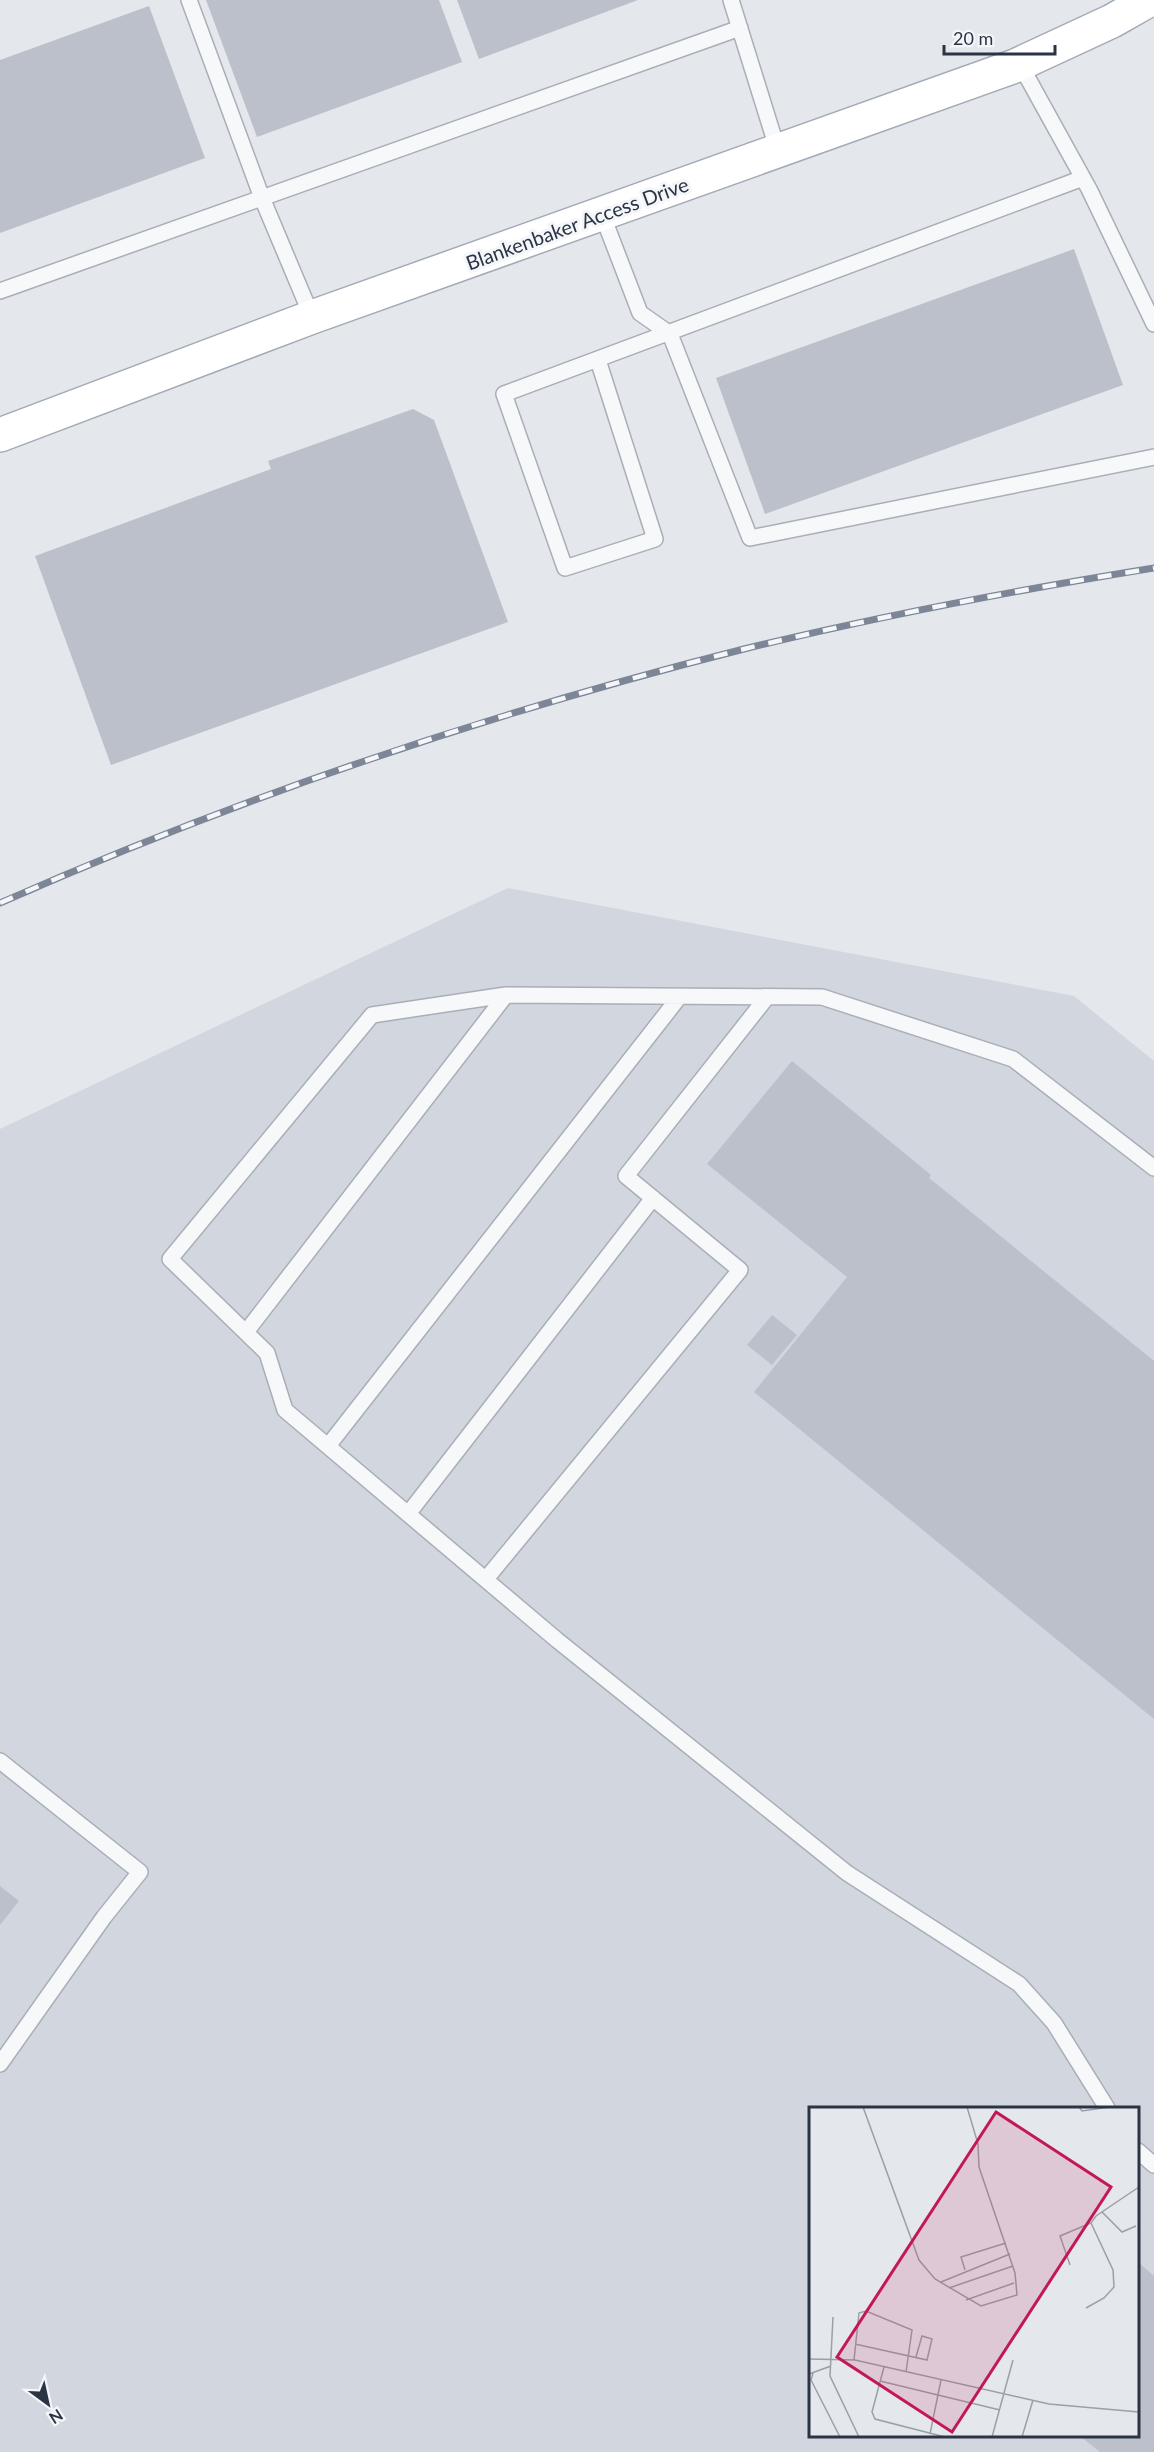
<svg xmlns="http://www.w3.org/2000/svg" width="1154" height="2452" font-family="Lato,sans-serif">
<style>
.built{fill:#d2d6de;fill-rule:evenodd}
.building{fill:#bbc0ca}
.lines{fill:none;stroke-linecap:round;stroke-linejoin:round}
.lane-casing{stroke:#a9aeb7;stroke-width:18}
.primary-casing{stroke:#a3abb8;stroke-width:36}
.lane{stroke:#f7f8fa;stroke-width:15}
.primary{stroke:#fff;stroke-width:33}
.rail-casing{stroke:#7d8696;stroke-width:7}
.rail{stroke:#f4f6f9;stroke-width:4.5;stroke-dasharray:14;stroke-linecap:butt}
.labels{text-anchor:middle;dominant-baseline:central;stroke-width:6;stroke-linejoin:round;paint-order:stroke}
.street-label{font-size:20px;fill:#2b3445;stroke:#f4f6f9}
.inset-road{fill:none;stroke:#9a9fa9;stroke-width:1.5}
.view{fill:#c2185b;fill-opacity:0.15;stroke:#c2185b;stroke-width:3}
.inset-edge{fill:none;stroke:#2b3445;stroke-width:3}
</style>
<rect width="100%" height="100%" fill="#e4e7ec"/>
<path class="built" d="M508 888 1074 996 1154 1061V2452H0V1129ZM810 2108H1138V2436H810Z"/>
<path class="building" d="M206 0H439L462 62 257 137Z
M457 0H638L479 59Z
M149 6 205 158 0 233V60Z
M1074 249 1123 385 765 514 716 378Z
M413 409 434 420 508 622 111 765 35 556 271 469 268 461Z
M792 1061 931 1175 929 1178 944 1190 1154 1361V1719L754 1392 847 1277 707 1164Z
M772 1315 797 1335 772 1365 747 1345Z
M0 1886 19 1901 0 1925Z
M1138 2262 1154 2276V2452H1100L1080 2436H1138Z"/>
<g class="lines">
<defs>
<path id="lane" d="M189 0 262 198 312 317
M731 0 778 151
M1020 64 1089 189 1154 324
M602 214 640 313 670 334 750 538 1154 457
M0 291 740 28
M598 360 655 539 565 568 504 394 1083 178
M246 1332 506 995
M328 1446 680 996
M408 1514 653 1198
M486 1579 740 1270 626 1176 767 997
M0 1761 140 1872 104 1917 0 2064
M1107 2108 1054 2023 1019 1984 847 1873 557 1640 285 1410 267 1353 170 1259 372 1015 506 995 822 997 1013 1059 1154 1168
M1138 2151 1154 2165"/>
<path id="primary" d="M0 435 312 317 1015 66 1112 21 1149 0"/>
</defs>
<use href="#lane" class="lane-casing"/>
<use href="#primary" class="primary-casing"/>
<use href="#lane" class="lane"/>
<use href="#primary" class="primary"/>
<defs>
<path id="rail" d="M0 903C240 797 490 713 744 649 880 616 1017 590 1154 568"/>
</defs>
<use href="#rail" class="rail-casing"/>
<use href="#rail" class="rail"/>
</g>
<g class="labels">
<g class="street-label">
<text transform="translate(577 223) rotate(-20)">Blankenbaker Access Drive</text>
</g>
</g>
<g transform="translate(809 2107)">
<rect width="330" height="330" fill="#e4e7ec"/>
<path class="inset-road" d="M54 0 110 153 126 172 172 199 208 188 206 166 170 60 169 37 158 0M270 0 273 4 301 0M293 105 313 125 327 119M261 158 251 129 282 116 287 109 330 80M156 163 152 150 197 136M132 175 201 147M140 181 204 159M157 193 205 176M277 201 295 191 305 180 304 163 282 116M24 210 21 269 50 330M46 237 118 253 123 232 113 229 107 250M0 252 46 253 240 297 330 305M45 253 50 206 57 204 103 223 97 265M75 260 63 305 66 312 136 330M4 266 2 273 31 330M0 267 22 259M71 274 191 303M121 327 132 273M183 330 204 253M213 330 224 293"/>
<path class="view" d="M187 5 302 80 143 325 28 250Z"/>
<rect width="330" height="330" class="inset-edge"/>
</g>
<g transform="translate(48 2404) rotate(147)" stroke="#f4f6f9" stroke-width="4.5" paint-order="stroke">
<path d="M0-4.5L10 22L0 15L-10 22Z" fill="#2b3445"/>
<text y="-9" font-size="16" font-weight="bold" text-anchor="middle" fill="#2b3445">N</text>
</g>
<path d="M944 45v9h111v-9" fill="none" stroke="#2b3445" stroke-width="3"/>
<text x="953" y="45" font-size="18" fill="#2b3445" stroke="#f4f6f9" stroke-width="4.5" paint-order="stroke">20 m</text>
</svg>
